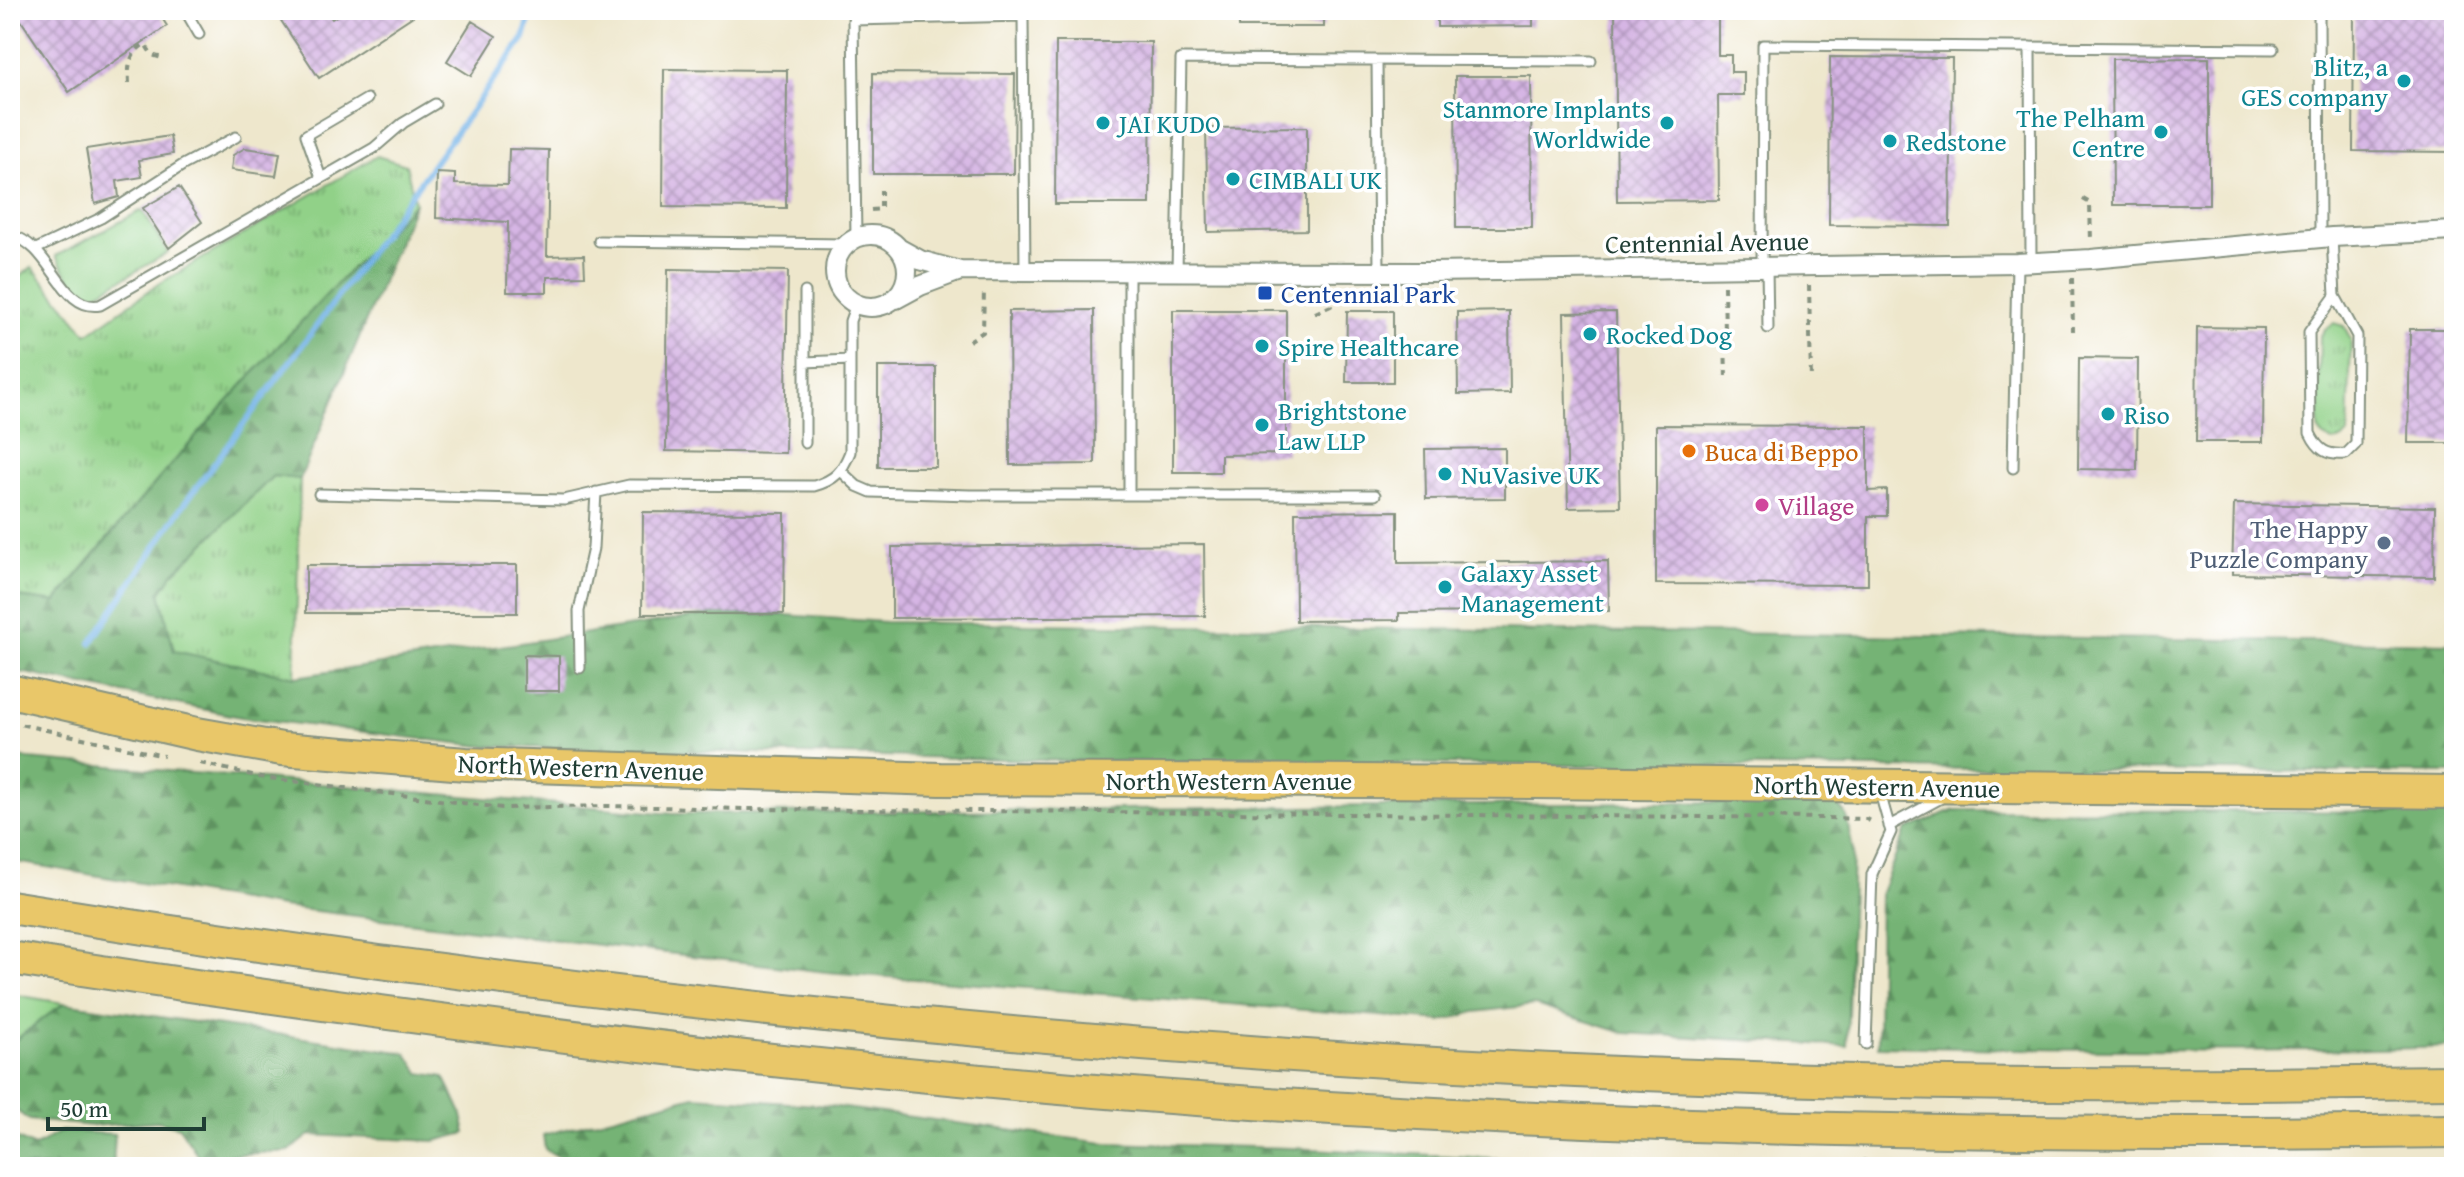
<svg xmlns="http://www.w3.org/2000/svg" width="2464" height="1177" font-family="'Gentium Book Plus',serif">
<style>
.grass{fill:url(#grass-tufts);stroke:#58875e;stroke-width:2}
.forest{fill:url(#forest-firs);stroke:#4a7854;stroke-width:2}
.pitch{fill:#91d188;stroke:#58875e;stroke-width:2}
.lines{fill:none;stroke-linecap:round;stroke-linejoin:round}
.stream{stroke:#73b3e7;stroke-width:6}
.building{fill:url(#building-cross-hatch)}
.lane-casing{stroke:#869280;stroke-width:13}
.street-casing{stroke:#869280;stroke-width:22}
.highway-casing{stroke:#869280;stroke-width:36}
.path{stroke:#869280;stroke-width:4;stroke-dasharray:6 6;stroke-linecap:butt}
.lane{stroke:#fff;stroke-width:9}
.street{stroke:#fff;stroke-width:18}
.highway{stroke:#e9c769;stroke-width:32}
.culture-dot{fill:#0f9aa8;stroke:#fff;stroke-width:3}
.transit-dot{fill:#1a4fb4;stroke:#fff;stroke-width:3}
.food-dot{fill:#e8710a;stroke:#fff;stroke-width:3}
.hotel-dot{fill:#d1479c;stroke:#fff;stroke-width:3}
.service-dot{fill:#5c6f8a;stroke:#fff;stroke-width:3}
.labels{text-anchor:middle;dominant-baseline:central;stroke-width:7;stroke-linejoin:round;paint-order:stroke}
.culture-label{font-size:26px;fill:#0d838f;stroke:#fff;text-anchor:start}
.street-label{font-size:26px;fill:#1f3d34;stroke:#fff}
.transit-label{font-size:26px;fill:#164399;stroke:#fff;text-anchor:start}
.food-label{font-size:26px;fill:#c56008;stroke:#fff;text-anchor:start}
.hotel-label{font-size:26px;fill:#b23c85;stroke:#fff;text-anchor:start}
.service-label{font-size:26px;fill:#4e5e75;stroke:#fff;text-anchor:end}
</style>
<defs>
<pattern id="grass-tufts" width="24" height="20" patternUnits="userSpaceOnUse" patternTransform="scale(2)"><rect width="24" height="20" fill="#91d188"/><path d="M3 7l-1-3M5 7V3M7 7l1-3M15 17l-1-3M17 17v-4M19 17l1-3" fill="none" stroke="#76ab70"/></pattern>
<pattern id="forest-firs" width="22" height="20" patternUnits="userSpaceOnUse" patternTransform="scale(2)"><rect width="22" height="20" fill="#74b374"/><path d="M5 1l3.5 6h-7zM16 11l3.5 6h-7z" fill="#5f9360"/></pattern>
<pattern id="building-cross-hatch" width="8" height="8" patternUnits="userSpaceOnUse" patternTransform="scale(2)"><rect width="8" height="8" fill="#d6b5e4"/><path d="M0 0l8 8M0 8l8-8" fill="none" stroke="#ad94ba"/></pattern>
</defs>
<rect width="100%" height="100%" fill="#fff"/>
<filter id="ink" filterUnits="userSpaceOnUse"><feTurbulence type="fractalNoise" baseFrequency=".0125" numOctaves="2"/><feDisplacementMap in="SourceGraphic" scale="16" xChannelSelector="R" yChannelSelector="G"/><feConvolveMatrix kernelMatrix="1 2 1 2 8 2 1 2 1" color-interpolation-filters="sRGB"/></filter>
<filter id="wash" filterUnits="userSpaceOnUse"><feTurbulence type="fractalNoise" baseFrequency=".006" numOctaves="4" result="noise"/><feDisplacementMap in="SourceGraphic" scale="32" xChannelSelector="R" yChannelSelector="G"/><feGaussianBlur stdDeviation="1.8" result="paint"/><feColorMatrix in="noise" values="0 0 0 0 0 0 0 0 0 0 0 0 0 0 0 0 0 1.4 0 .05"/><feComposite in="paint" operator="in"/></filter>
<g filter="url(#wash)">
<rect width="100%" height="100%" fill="#eee7cc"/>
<path class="grass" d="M377 156 406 165 415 203C290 331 168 462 55 602L10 596V284L32 267 87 334 157 285Z
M2334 323 2344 326 2351 340 2348 435C2337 445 2325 442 2318 429L2320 337 2325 329Z
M273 476 300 479 295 677 174 651 160 593 173 574Z
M10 994 64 1003 10 1044Z"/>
<path class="forest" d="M415 203 300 479 273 476 173 574 160 593 174 651 295 677 713 614 784 615 885 622 2454 643V773L1076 761 481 746 241 717 10 670V596L56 602C168 462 290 331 415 203Z
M10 755 28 759 674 814 1834 801 1846 815 1853 850 1847 1046 1624 1033 1535 1005 1475 1012 1443 1021 826 972 282 907 10 861Z
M1953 810 2454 812V1047C2262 1053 2070 1051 1878 1046L1880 895 1906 830Z
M64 1003 406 1053 420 1073 444 1077 461 1111 466 1133 435 1141 310 1135 289 1151 199 1157 179 1127 158 1121 93 1126 29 1120 10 1106V1044Z
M694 1096 830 1106 1104 1143 1290 1148 1651 1166 1853 1167H875L731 1159 575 1166 545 1149 543 1135Z
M61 1131 115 1134 113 1167H10V1135L34 1147Z"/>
<path class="pitch" d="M142 210 168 253 87 299 77 292 56 256Z"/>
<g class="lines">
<path class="stream" d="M91 643 182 507 318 324 524 38 532 10"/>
</g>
<g id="blocks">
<path class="building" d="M14 10H157L167 26 69 92Z
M274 10H326L332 19 346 10H422L319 78Z
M1239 10H1324V27H1239Z
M1437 10H1533V26L1437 27Z
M1615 10H1718V55H1731V72H1744V95H1718L1719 200 1617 201Z
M2354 10H2454V152L2353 151Z
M472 21 496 36 471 76 447 61Z
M1056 42H1151L1150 204H1055Z
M1830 57 1952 58 1950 226 1829 225Z
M2209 58V205H2113L2112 59Z
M664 69 787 70 786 208 663 207Z
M873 73 1015 74 1014 174H873Z
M1455 76H1531L1532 228H1456Z
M1307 127V230L1208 232 1206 128Z
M170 136 173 154 139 160 142 177 117 181 119 197 95 204 86 149Z
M245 148 280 153 276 176 231 170 233 155Z
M509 149 549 150 547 256 584 255 585 276 547 277V292H507L508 222 436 218 437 173 455 174V184L508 185Z
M179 187 202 222 169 248 143 208Z
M668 269 788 271 785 453 666 451Z
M1094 310 1095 464 1010 465 1009 311Z
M1173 310H1286V454L1221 455V472H1173Z
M1347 311H1393V382H1346Z
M1509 311 1510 393 1458 394 1457 312Z
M1616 312 1620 507 1568 508 1564 313Z
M2197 327 2264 328 2263 442H2196Z
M2410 329H2454V443H2408Z
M2079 358 2138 359 2137 470 2078 469Z
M878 367H936V467H878Z
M1656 425 1868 426V491L1887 490V516H1868V585L1656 584Z
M1505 448V498L1426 499 1425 449Z
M2234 504 2435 507 2434 577 2232 574Z
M1398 511V563L1608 561 1609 611 1399 613V620L1296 621 1295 512Z
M643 512 785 513 784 614H642Z
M1204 544 1205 616 892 618V547Z
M306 565H517V613H306Z
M524 655 559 656V691H524Z"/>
</g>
</g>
<g filter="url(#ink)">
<use href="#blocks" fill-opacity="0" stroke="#869280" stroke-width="2"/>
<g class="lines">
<defs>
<path id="lane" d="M185 10 199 34
M2319 10 2320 238
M2030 47 2031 262
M1377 61 1379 271
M321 178 306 135 367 99
M10 235C52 244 60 312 100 305L374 148 403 123 435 104
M2332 237 2335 296 2357 336 2356 444 2346 454C2327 456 2318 450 2310 433L2309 332 2335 296
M856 238 853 20 1023 16 1025 272
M599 241 846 244
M36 249 101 218 183 165 236 137
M1767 267 1768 328
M1762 268 1763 45 2273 49
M1129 271V495
M1177 272 1181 59 1591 61
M805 362 850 360
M805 443V292
M2013 468 2017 263
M842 472 857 486 871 492 970 495H1375
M319 494 564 500 629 485 814 486C835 480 842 472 850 452V321L856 304
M580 668 579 611 593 548 596 492
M1889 826 1943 797
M1866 1044 1872 874 1891 832 1880 793
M1864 1165V1167"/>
<path id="street" d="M835 271a36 36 0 1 1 72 0a36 36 0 1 1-72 0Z
M900 249 920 260 960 271 1429 272 2017 263 2091 259 2332 237 2454 231
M896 299 920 286 960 271"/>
<path id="highway" d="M10 691 197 734 282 749 466 764 940 779 1535 782 2454 792
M10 907C634 1008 1267 1069 1899 1082 2084 1086 2269 1084 2454 1082
M10 958C351 1011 694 1056 1037 1086 1508 1128 1982 1138 2454 1131"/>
</defs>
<use href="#lane" class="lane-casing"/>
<use href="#street" class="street-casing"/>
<use href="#highway" class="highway-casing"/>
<path class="path" d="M129 83C128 66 129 53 145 44L152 55 162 58
M2083 199 2090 203 2091 241
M871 210 881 209V190
M2072 278 2073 331
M1809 285 1811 381
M1724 286 1726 380
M1315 313 1331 306 1330 290
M969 341 983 332 984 290
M10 722 164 756
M200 763 261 777 502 808 608 806 745 809 1826 818 1866 819 1875 824"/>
<use href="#lane" class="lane"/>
<use href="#street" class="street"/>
<use href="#highway" class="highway"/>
</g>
</g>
<g class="culture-dot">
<circle cx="2404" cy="81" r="8"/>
<circle cx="1103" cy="123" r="8"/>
<circle cx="1667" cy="123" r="8"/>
<circle cx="2161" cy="132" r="8"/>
<circle cx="1890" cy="141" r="8"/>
<circle cx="1233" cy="179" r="8"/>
<circle cx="1590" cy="334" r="8"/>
<circle cx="1262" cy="346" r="8"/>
<circle cx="2108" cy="414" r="8"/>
<circle cx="1262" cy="425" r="8"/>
<circle cx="1445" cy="474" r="8"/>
<circle cx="1445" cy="587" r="8"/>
</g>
<rect class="transit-dot" x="1257" y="285" width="16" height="16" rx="4"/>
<circle class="food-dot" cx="1689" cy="451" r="8"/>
<circle class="hotel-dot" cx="1762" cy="505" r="8"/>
<circle class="service-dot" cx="2384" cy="543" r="8"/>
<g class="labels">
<g class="culture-label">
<text x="2388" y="66" text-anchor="end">Blitz, a<tspan x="2388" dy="30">GES company</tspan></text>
<text x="1651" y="108" text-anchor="end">Stanmore Implants<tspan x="1651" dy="30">Worldwide</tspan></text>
<text x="2145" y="117" text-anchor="end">The Pelham<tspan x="2145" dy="30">Centre</tspan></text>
<text x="1119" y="123">JAI KUDO</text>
<text x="1906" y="141">Redstone</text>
<text x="1249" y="179">CIMBALI UK</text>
<text x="1606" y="334">Rocked Dog</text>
<text x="1278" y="346">Spire Healthcare</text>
<text x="1278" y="410">Brightstone<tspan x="1278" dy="30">Law LLP</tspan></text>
<text x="2124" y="414">Riso</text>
<text x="1461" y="474">NuVasive UK</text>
<text x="1461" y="572">Galaxy Asset<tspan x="1461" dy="30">Management</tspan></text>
</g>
<g class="street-label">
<text transform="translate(1707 242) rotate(-1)">Centennial Avenue</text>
<text transform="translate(581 767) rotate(2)">North Western Avenue</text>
<text x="1229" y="780">North Western Avenue</text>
<text transform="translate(1877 786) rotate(1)">North Western Avenue</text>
</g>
<g class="transit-label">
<text x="1281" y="293">Centennial Park</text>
</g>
<g class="food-label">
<text x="1705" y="451">Buca di Beppo</text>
</g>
<g class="hotel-label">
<text x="1778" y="505">Village</text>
</g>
<g class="service-label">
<text x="2368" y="528">The Happy<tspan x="2368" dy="30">Puzzle Company</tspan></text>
</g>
</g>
<rect width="2464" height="1177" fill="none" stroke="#fff" stroke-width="40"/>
<path d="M48 1117v12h156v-12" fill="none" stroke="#1f3d34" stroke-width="4"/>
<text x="60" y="1117" font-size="24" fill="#1f3d34" stroke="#ffffff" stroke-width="6" paint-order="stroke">50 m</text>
</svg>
